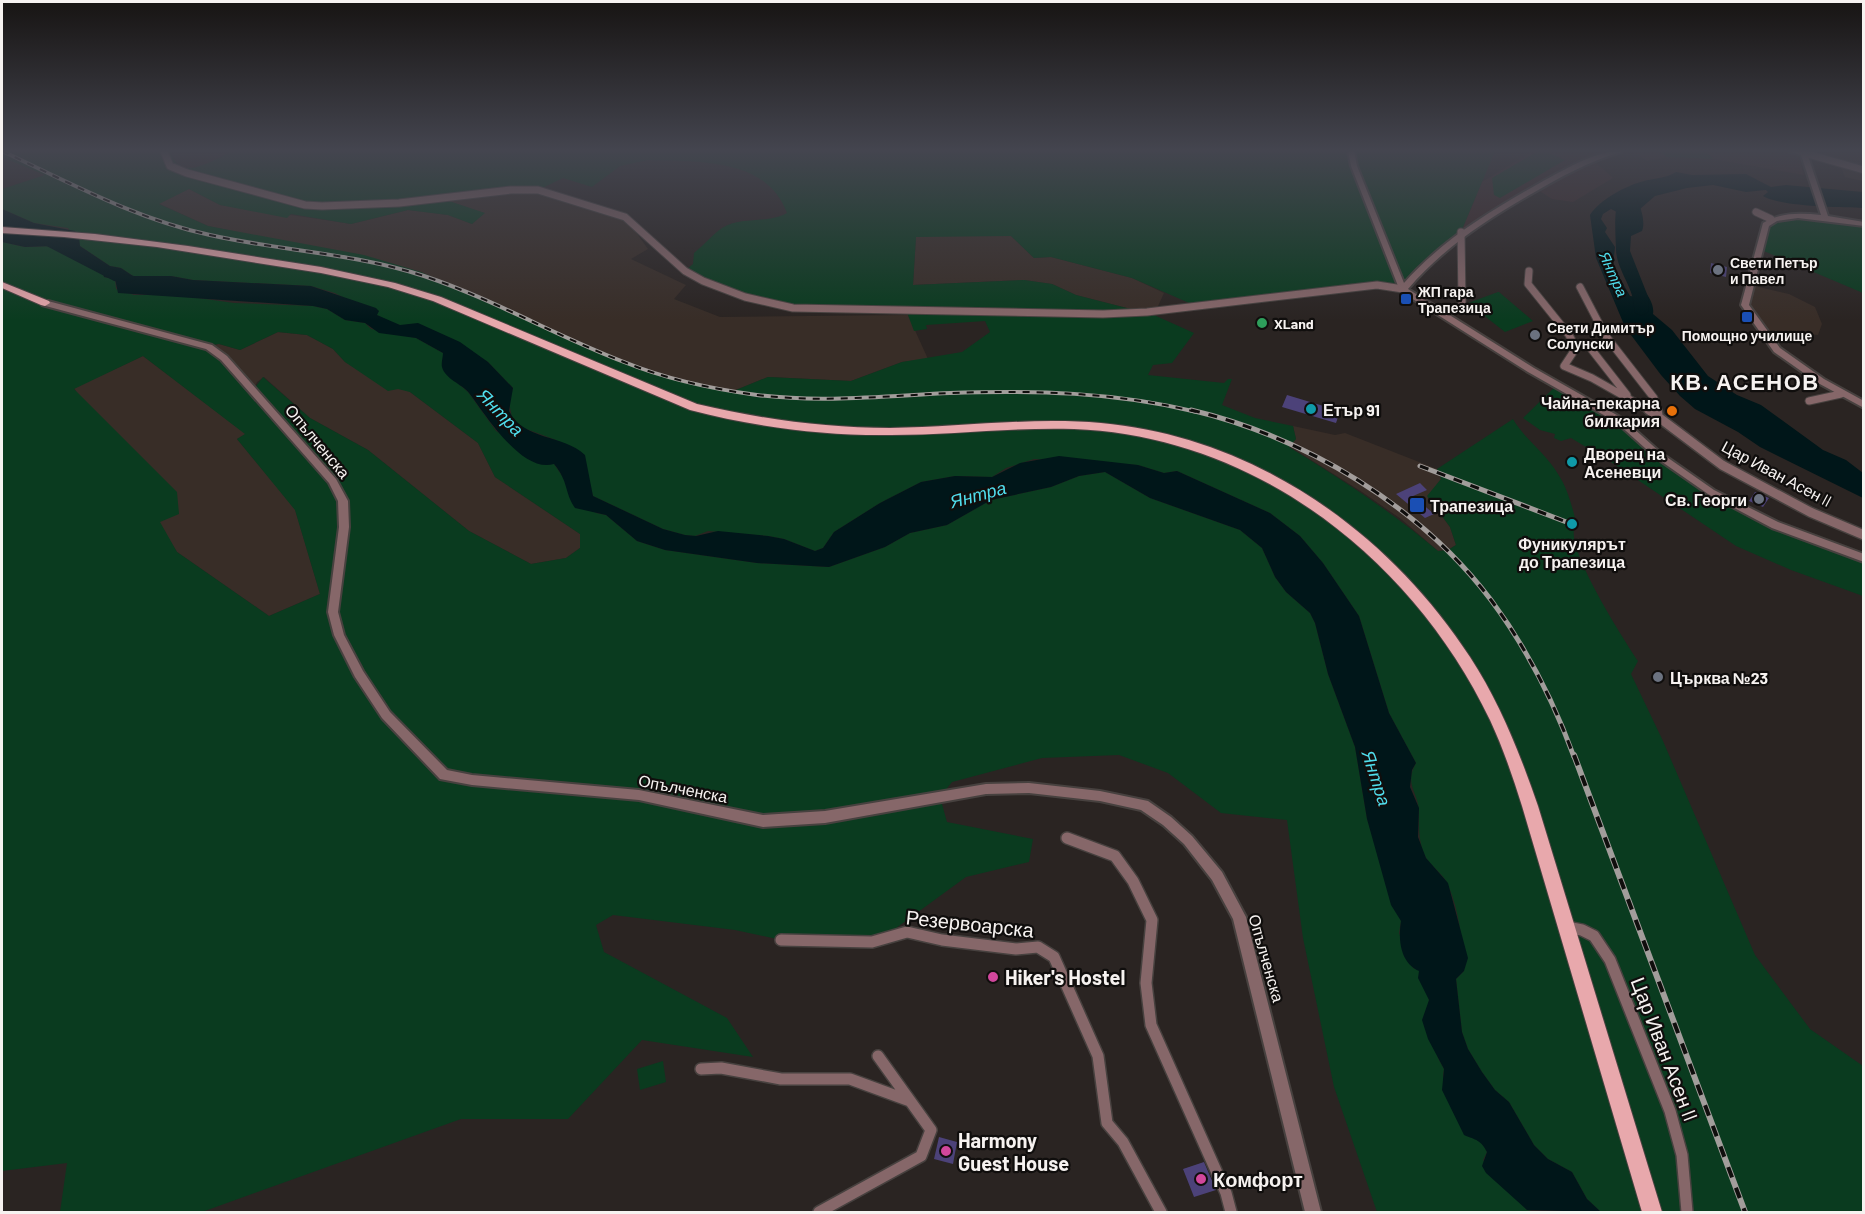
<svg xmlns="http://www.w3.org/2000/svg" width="1865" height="1214" font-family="Barlow,sans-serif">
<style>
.commercial{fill:#3b2727}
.built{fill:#382d27}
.green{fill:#0a3b1f;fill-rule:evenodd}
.water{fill:#001619}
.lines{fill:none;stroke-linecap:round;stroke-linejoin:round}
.river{fill:#001619;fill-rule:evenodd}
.building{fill:#4c4279}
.minor-far2-casing{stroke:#47413f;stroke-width:9}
.minor-far1-casing{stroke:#47413f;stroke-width:12}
.minor-casing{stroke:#47413f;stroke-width:14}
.tertiary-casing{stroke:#47413f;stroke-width:4}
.primary-casing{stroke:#47413f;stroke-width:2}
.minor-far2{stroke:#866769;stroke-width:7}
.minor-far1{stroke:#866769;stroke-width:9}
.minor{stroke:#866769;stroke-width:11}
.tertiary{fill:#866769;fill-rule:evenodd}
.primary{fill:#e8a8ac;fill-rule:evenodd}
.rail-far2-casing{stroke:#a29d9b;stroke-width:4}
.rail-far1-casing{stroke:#a29d9b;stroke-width:5}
.rail-casing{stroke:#a29d9b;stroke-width:6}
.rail-far2{stroke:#100e0d;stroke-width:2;stroke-dasharray:7;stroke-linecap:butt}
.rail-far1{stroke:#100e0d;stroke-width:3;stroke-dasharray:9;stroke-linecap:butt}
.rail{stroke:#100e0d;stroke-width:4;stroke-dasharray:11;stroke-linecap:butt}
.worship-dot{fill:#6b7280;stroke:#100e0d;stroke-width:2}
.transit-dot{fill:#1a4fb4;stroke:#100e0d;stroke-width:2}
.leisure-dot{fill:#2e9e5b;stroke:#100e0d;stroke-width:2}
.culture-dot{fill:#0f9aa8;stroke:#100e0d;stroke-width:2}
.food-dot{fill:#e8710a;stroke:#100e0d;stroke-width:2}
.hotel-dot{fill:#d1479c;stroke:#100e0d;stroke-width:2}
.labels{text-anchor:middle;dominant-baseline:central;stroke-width:4.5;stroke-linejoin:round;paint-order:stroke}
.far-poi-label{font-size:14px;font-weight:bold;fill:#f6f2f0;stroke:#100e0d;text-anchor:start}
.far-water-label{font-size:15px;font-style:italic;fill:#50deed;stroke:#100e0d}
.poi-label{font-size:16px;font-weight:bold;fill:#f6f2f0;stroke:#100e0d;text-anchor:start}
.street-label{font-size:16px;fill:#f6f2f0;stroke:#100e0d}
.water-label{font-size:18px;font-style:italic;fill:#50deed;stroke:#100e0d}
.near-street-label{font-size:20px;fill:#f6f2f0;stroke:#100e0d}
.near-poi-label{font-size:20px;font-weight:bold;fill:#f6f2f0;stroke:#100e0d;text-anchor:start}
.district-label{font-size:22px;font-weight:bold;letter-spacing:1.5px;fill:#f6f2f0;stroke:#100e0d}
</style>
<rect width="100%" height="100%" fill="#2a2422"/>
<path class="commercial" d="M1533 151H1790L1798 152 1804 175 1713 159 1666 157 1647 161 1632 151 1594 161 1613 178 1573 202 1552 199 1538 190 1518 199 1461 232 1482 182Z"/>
<path class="built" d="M1811 151 1826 153V151H1863V181L1845 177 1838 161 1813 155Z
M189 189 220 205 332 221 351 224 408 210 448 215 472 224 484 213 438 198 538 190 625 217 648 249 631 259 686 285 674 299 720 317 908 315 928 359 902 362 851 381 768 377 731 392 692 384 267 238 208 226 158 203Z
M916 236H1011L1034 258 1051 257 1132 278 1164 293 1154 315 1076 295 1052 284 1024 280 913 285Z
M1755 286 1789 294 1815 307 1822 324 1818 335 1765 330 1750 305Z
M278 332 307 335 333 349 345 362 356 368 410 392 478 443 495 477 580 534V548L566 558 531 564 469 531 368 450 310 418 264 377 257 382 253 391 204 346 219 344 240 350Z
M143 356 246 434 237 439 295 509 320 594 269 616 177 552 74 388Z
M1293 426 1335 435 1345 433 1437 469 1441 479 1428 497 1450 527 1456 545 1448 550 1438 551 1401 519 1362 492 1289 446 1296 439Z"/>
<path class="green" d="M2 151H171C178 185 214 159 233 151H1495L1461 232 1403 289 1389 285 1196 306 1132 278 1051 257 1034 258 1011 236 916 237 913 285 1024 280 1052 284 1076 295 1154 315 1194 333 1172 363 1153 365 1148 375 1224 383 1228 379H1232L1222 405 1255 418 1293 426 1296 439 1289 447C1341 479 1391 511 1438 551L1448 550 1456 545 1450 527 1427 496 1441 479 1437 469 1513 419C1525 440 1546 453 1558 474 1568 489 1571 504 1576 521L1571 520 1568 526 1574 529C1569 554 1623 638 1638 661L1631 674 1663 741 1755 955 1810 1029 1863 1066V1212H1601L1587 1199 1572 1172 1548 1159 1534 1145 1509 1102 1495 1090 1482 1072 1468 1049 1462 1032 1456 979 1464 971C1462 942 1460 912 1448 885 1444 874 1431 867 1425 856 1418 840 1419 827 1419 811 1418 791 1404 785 1416 763L1389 713 1359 616 1323 563 1300 536 1270 513 1177 471 1164 473 1138 465 1034 459 1006 468 992 477 955 476 921 482 880 503 834 532 823 548 815 551 784 539 768 536 708 531 695 536 685 535 663 529 593 496 589 481 556 440 521 427 512 417 509 403 513 388 488 362 422 325H400L390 322 335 293 311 286 193 280 171 276H133L121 268 110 266 80 246 68 228 34 223 2 209V189L45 175 2 157ZM648 160C697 162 767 157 787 213 767 224 741 216 722 228 714 233 704 245 694 253L693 264 685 271C704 279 724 290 744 297 797 313 855 312 909 307L908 315 914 331 927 329 926 325 985 321 990 332 962 352 902 362 851 381 768 377 731 392 662 375 625 362 421 272 364 255 208 226 159 204 189 189 220 205 287 218 291 214 351 224 408 210 448 215 472 224 485 213 440 198 538 190 563 178 592 187 620 166Z
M1538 151H1545L1565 160 1500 198 1494 195 1492 178Z
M1661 151H1706L1713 159 1666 157Z
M1784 216 1863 224V293L1759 249 1766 225Z
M2 242 25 247 52 246 66 249 86 264 102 267 104 277 115 279 116 289 134 295H177L234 303 313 306 327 309 345 320 365 323 371 329 416 338 443 353 448 375 468 392 496 431 554 464 567 483 596 513 606 515 637 541 665 550 757 563 829 567 885 547 910 533 947 525 991 500 1051 487 1079 476 1105 472 1150 498 1240 530 1262 548 1275 577 1286 592 1310 613 1315 623 1328 674 1355 747 1367 819 1401 921 1399 933 1413 968 1419 970 1429 1000 1427 1012 1438 1058 1444 1069 1443 1076 1470 1137C1480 1139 1483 1143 1487 1152L1483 1160 1527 1210 1537 1212H1377L1334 1087 1303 938 1287 820 1221 813 1168 773 1119 755 1042 758 952 782 940 797 947 822 1033 839 1029 862 966 877 892 931 872 942H791L735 930 613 915 596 925 604 952 727 1018 753 1057 642 1040 568 1119H461L202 1212H60L67 1163 2 1171ZM278 332 307 335 333 349 345 362 388 391 398 389 410 392 478 443 495 477 580 534V548L566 558 531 564 469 531 368 450 310 418 263 377 253 390 224 358 206 346 219 344 240 350ZM143 356 245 434 237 439 295 510 320 594 269 616 177 552 160 522 179 514 177 492 74 389Z
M1498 292H1499L1533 321 1505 332 1468 303Z
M1558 384 1619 420 1658 455 1735 505 1863 558V596L1791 570 1736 546 1611 462 1571 438 1561 441 1554 438 1555 434 1540 430 1523 418Z
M663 1061 666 1082 640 1090 637 1069Z"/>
<path class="water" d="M1676 172 1692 175 1746 174 1771 187 1786 185 1863 192V208C1840 207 1781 207 1763 196L1768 192 1766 190 1746 192 1713 185 1687 188 1655 196 1640 209 1627 212 1623 215 1611 209 1603 214 1601 219 1607 228 1605 232 1615 247 1613 266 1630 296 1637 297 1634 285C1645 288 1655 303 1653 314L1672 330 1708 376 1737 395 1761 405 1823 450 1846 460 1863 473V498L1760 447 1738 432 1695 409 1680 396 1661 375 1625 327 1596 258 1590 215C1599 200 1627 185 1644 181 1655 178 1667 178 1676 172Z
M2 209 34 223 75 231 79 237 80 246 110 266 121 268 133 276H171L193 280 311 286 376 308 379 311 377 315 400 325 418 323 460 342 488 362 513 388 509 411C524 441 563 434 585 455L593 496 663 529 685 535 696 536 718 531 768 536 784 539 815 551 823 548 834 532 880 503 921 482 955 476 992 477 1020 463 1059 456 1138 465 1164 473 1177 471 1270 513 1300 536 1323 563 1359 616 1389 713 1416 763 1412 770 1410 787 1419 808 1418 837 1426 858 1448 883 1468 958 1464 971 1456 979 1462 1032 1468 1049 1482 1072 1495 1090 1509 1102 1534 1145 1548 1159 1572 1172 1587 1199 1601 1212 1527 1210 1486 1173 1482 1166 1487 1152C1481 1140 1476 1140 1464 1135L1442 1090 1444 1069 1428 1039 1422 1020 1429 1000 1418 978 1419 971C1400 963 1398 939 1401 921L1391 905 1367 819 1355 747 1328 674 1315 623 1310 613 1286 592 1275 577 1262 548 1240 530 1150 498 1105 472 1079 476 1051 487 991 500 947 525 910 533 885 547 829 567 757 563 665 550 637 541 606 515 575 508C564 492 569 482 554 464 522 474 485 414 469 393 462 384 445 379 442 367 441 363 443 357 443 353L416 338 379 333 365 323 345 320 327 309 313 306 118 293 115 279 104 277 102 268 86 264 66 249 52 246 25 247 2 242Z"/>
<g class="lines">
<path class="river" d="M1627 190C1637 193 1647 219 1642 231L1631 236 1630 251 1649 299 1648 312 1641 316 1634 312C1636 289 1617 272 1616 250 1616 237 1611 194 1627 190Z
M2 214 122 274 134 276 136 279 129 283 114 281 2 223Z"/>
</g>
<path class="building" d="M1711 263 1727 267 1726 277 1710 273Z
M1287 395 1340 411 1336 423 1282 407Z
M1420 483 1427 490 1413 496 1434 514 1425 518 1396 494Z
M1755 492 1769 498 1763 507 1749 501Z
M939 1137 957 1142 953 1164 934 1159Z
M1204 1162 1216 1190 1194 1197 1183 1169Z"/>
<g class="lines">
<defs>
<path id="minor-far2" d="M164 151 170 166 187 173 305 205 322 206 399 203 511 190H538L625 217 685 271 703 281 745 297 793 308 1103 314 1147 312 1377 285 1403 289
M1804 153 1864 170
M1756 212 1771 219
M1461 232 1462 302
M1529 271 1528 284 1569 335 1576 348 1564 366 1592 378 1652 412
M1580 287 1605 335 1654 398 1657 412
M1588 345 1627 395
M1809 401 1841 394"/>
<path id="minor-far1" d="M1649 410 1722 465 1810 512 1864 535
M1657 410 1658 415"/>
<path id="minor" d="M1067 838 1115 856 1133 881 1152 920 1146 983 1151 1025 1226 1193 1231 1212
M1567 927 1582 930 1594 936 1610 960 1670 1111 1682 1155 1687 1212
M781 940 872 942 907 932 942 940 1016 949 1038 947 1054 957 1098 1056 1107 1123 1123 1142 1161 1212
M701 1069 721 1068 781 1079H850L910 1101
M819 1212 921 1156 931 1130 878 1056"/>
<path id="tertiary" d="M1348 151H1354L1357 166 1404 283C1444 238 1494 209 1545 180 1568 168 1595 151 1622 151L1621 152C1589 161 1561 177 1533 193 1486 220 1443 248 1408 289L1534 368 1622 418 1661 453 1714 490 1778 522 1864 554V562L1772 528 1708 494 1655 457 1616 422 1528 372 1400 291 1351 166Z
M1787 151H1801L1807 153 1828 216 1864 222V226L1798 218 1777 221 1769 226 1749 305 1780 348 1824 379 1864 401V408L1818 383 1774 352 1741 305 1763 223C1781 212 1801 213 1821 215L1801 155Z
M42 301H48L212 345 227 356 336 479 348 501 349 527 338 612 344 635 363 671 390 712 447 770 472 775 639 790 763 815 825 811 986 784 1029 783 1100 791 1148 801 1171 817 1192 836 1222 872 1246 917 1321 1212H1305L1233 919 1212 880 1184 844 1163 825 1141 810 1100 801 1029 793 986 794 825 823 763 827 639 800 472 785 440 779 382 718 355 677 334 635 328 612 339 527 338 501 329 483 221 360 206 349 42 305Z"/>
<path id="primary" d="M2 227 95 234 188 246 321 267 395 283 441 297 697 404C761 419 825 428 890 428 961 427 1031 417 1101 423 1254 437 1387 530 1470 657 1500 703 1520 754 1538 806L1662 1212H1642L1522 806C1513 777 1503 748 1490 720 1413 559 1256 436 1074 429 1013 427 952 435 891 435 824 436 755 427 690 410L433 301 388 287 321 273 157 247 64 237 2 233Z
M2 282 49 301 50 303 45 306 41 305 2 288Z"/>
</defs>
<use href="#minor-far2" class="minor-far2-casing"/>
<use href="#minor-far1" class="minor-far1-casing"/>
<use href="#minor" class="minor-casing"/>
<use href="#tertiary" class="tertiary-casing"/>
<use href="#primary" class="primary-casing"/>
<use href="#minor-far2" class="minor-far2"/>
<use href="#minor-far1" class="minor-far1"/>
<use href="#minor" class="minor"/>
<use href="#tertiary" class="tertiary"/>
<use href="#primary" class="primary"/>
<defs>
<path id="rail-far2" d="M2 151C70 183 136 219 210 235 281 251 354 253 424 276 493 299 556 336 624 362 666 379 712 389 757 395 821 403 886 396 950 393 1034 390 1115 392 1197 412"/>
<path id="rail-far1" d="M1191 410C1305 437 1420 506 1491 600 1526 647 1554 702 1574 757
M1420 466 1569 523"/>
<path id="rail" d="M1574 755 1745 1212"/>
</defs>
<use href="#rail-far2" class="rail-far2-casing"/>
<use href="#rail-far1" class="rail-far1-casing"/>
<use href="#rail" class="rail-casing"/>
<use href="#rail-far2" class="rail-far2"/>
<use href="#rail-far1" class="rail-far1"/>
<use href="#rail" class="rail"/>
</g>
<linearGradient id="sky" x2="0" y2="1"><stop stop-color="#171413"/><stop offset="0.47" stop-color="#44454f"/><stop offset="1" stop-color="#44454f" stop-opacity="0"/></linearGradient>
<rect width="1865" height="320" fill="url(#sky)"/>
<g class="worship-dot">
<circle cx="1718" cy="270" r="6"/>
<circle cx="1535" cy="335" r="6"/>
<circle cx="1759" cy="499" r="6"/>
<circle cx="1658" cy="677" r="6"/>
</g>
<g class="transit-dot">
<rect x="1400" y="293" width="12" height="12" rx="3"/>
<rect x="1741" y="311" width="12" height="12" rx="3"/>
<rect x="1409" y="497" width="16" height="16" rx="3"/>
</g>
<circle class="leisure-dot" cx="1262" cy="323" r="6"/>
<g class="culture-dot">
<circle cx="1311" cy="409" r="6"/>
<circle cx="1572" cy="462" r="6"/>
<circle cx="1572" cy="524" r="6"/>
</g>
<circle class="food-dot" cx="1672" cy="411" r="6"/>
<g class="hotel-dot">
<circle cx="993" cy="977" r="6"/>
<circle cx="946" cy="1151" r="6"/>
<circle cx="1201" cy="1179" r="6"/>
</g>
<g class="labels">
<g class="far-poi-label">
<text x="1730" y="262">Свети Петър<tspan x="1730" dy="16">и Павел</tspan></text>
<text x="1418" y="291">ЖП гара<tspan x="1418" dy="16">Трапезица</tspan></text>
<text x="1274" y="323">XLand</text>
<text x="1547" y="327">Свети Димитър<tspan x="1547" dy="16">Солунски</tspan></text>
<text x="1747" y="335" text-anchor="middle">Помощно училище</text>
</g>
<g class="far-water-label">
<text transform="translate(1614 274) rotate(66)">Янтра</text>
</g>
<g class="poi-label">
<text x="1660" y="402" text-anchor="end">Чайна-пекарна<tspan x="1660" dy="18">билкария</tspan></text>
<text x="1323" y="409">Етър 91</text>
<text x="1584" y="453">Дворец на<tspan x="1584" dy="18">Асеневци</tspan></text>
<text x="1747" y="499" text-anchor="end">Св. Георги</text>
<text x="1430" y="505">Трапезица</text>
<text x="1572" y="543" text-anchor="middle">Фуникулярът<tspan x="1572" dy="18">до Трапезица</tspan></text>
<text x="1670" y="677">Църква №23</text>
</g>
<g class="street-label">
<text transform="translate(318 441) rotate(50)">Опълченска</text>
<text transform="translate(1777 473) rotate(28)">Цар Иван Асен II</text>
<text transform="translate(683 788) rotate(11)">Опълченска</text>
<text transform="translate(1267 958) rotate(74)">Опълченска</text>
</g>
<g class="water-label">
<text transform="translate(501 412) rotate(46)">Янтра</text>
<text transform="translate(978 494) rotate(-15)">Янтра</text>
<text transform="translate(1377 778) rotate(72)">Янтра</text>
</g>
<g class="near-street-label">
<text transform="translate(970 923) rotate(6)">Резервоарска</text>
<text transform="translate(1665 1049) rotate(69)">Цар Иван Асен II</text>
</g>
<g class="near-poi-label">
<text x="1005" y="977">Hiker's Hostel</text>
<text x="958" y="1140">Harmony<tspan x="958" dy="23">Guest House</tspan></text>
<text x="1213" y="1179">Комфорт</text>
</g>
<g class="district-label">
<text x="1745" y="381">КВ. АСЕНОВ</text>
</g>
</g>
<rect width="1865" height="1214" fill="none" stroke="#f6f2f0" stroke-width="6"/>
</svg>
